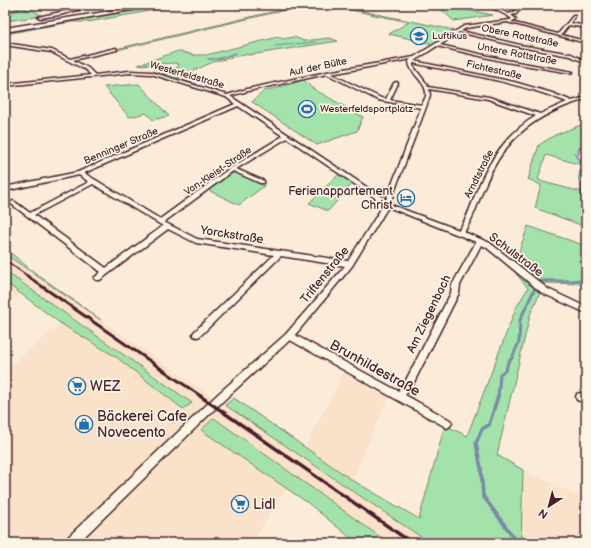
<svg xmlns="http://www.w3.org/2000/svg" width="591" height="548" font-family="'Balsamiq Sans',sans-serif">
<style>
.built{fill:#fae2ca}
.green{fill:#a3e3ab;stroke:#76816b}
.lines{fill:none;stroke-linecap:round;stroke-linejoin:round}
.stream-far4{stroke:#7989a6;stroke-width:1}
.stream-far3{stroke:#7989a6;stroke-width:1.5}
.stream-far2{stroke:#7989a6;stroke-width:2}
.stream-far1{stroke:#7989a6;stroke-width:3}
.stream{stroke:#7989a6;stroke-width:3.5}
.minor-casing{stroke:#4a1f2b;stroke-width:3}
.motorway-casing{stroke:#4a1f2b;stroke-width:3}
.minor{fill:#fcf5e5;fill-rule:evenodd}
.motorway{fill:#fcf5e5;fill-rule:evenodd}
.rail-far2{stroke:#4a1f2b;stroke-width:2}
.rail-far1{stroke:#4a1f2b;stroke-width:3}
.rail{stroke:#4a1f2b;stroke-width:3.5}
.labels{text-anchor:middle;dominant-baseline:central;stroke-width:3.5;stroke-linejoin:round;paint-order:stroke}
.far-poi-label{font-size:10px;fill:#4a1f2b;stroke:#fcf5e5;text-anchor:start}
.far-street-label{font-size:10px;fill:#4a1f2b;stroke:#fcf5e5}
.poi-label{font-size:12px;fill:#4a1f2b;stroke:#fcf5e5;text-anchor:end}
.street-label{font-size:12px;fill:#4a1f2b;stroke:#fcf5e5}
.near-street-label{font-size:14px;fill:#4a1f2b;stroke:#fcf5e5}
.near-poi-label{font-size:14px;fill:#4a1f2b;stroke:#fcf5e5;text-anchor:start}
</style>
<rect width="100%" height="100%" fill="#fbecd9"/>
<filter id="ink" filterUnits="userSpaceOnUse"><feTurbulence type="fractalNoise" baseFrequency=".025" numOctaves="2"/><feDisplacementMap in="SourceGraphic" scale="8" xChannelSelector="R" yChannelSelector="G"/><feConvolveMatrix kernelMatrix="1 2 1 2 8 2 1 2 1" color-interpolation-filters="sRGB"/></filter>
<g filter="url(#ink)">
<path class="built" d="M5 254 225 405 430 543H389L214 418 201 430 287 488 252 543H5V370L60 323 116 357 183 409 73 318 5 271Z
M5 282 21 293 5 305Z
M344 372 389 397 352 480 305 447Z
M523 470 586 499V543H521Z"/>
<path class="green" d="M26 5H92L80 8 32 5 24 9 34 11 43 16 5 21V13Z
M170 5H183L88 22H71L5 34V32Z
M301 5H306L117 50 116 49Z
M326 5H333L454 30 433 44 389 34 409 22Z
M429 5H440L493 15 454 21 437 6Z
M278 37 283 39 294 37 304 41 329 38 338 41 249 55 244 54 213 62 177 78 197 84 185 85 162 78 167 75 162 74 178 67 179 65 175 63 138 65 178 51 194 55H206Z
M303 79 312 88 363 117 357 131 317 145 252 102 264 91 295 83Z
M139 84 168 115 169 116 153 120 146 113 129 117 104 87Z
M586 123V145L577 149 574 153 582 165 546 155 538 179 543 182 586 193V227L535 208 541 185 528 179 539 145 555 135Z
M234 173 239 174 264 186 239 205 208 190 231 174Z
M340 173 354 182 328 211 309 203Z
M528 226 586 246V284L544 283 530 315 497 455 523 470 521 543H430L225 405 234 398 352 480 419 519 445 425 467 436 516 308 528 288 516 274 515 263Z
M5 248 30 269 101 320 5 254Z
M5 271 192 403 183 409 116 357 60 323 5 282Z
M214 418 389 543H357L308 503 201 430Z"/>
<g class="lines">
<path class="stream-far4" d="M5 16 28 5
M275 46 316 42"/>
<path class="stream-far3" d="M208 59H218L236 53"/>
<path class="stream-far2" d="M584 166V163L577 157 580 147 586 144
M583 168 580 172 579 180 582 183V198L586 212"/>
<path class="stream-far1" d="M541 281C556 280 572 283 586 279
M498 397 500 374 506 370 508 362 512 358 519 342 520 320 534 290"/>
<path class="stream" d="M498 396 489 425 482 429 476 443 481 468 483 496 518 543"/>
<defs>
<path id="minor" d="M92 5H97L59 15 40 18 38 17Z
M486 5H489L509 14 514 12 522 5H525L516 14 511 15 516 19 511 22 558 34 573 16H575L570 23 586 26V28L569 25 561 35 586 41V43L507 22 466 28 461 31 520 45 571 54 586 61V63L570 56 520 47 459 32 440 45 506 60 573 72 571 73 506 62 437 46 414 61 514 82 552 93 572 101 586 97V99C536 114 506 136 485 185 478 201 474 218 464 232L490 243 548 289 586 307V313L542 293 486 247 481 245 460 285 459 293 411 388 405 395 450 420 452 423 450 426 447 428 444 426 290 340 224 400 78 543H64L66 539 218 394 286 334 345 266 281 256 200 336 197 337 194 336 193 334 194 332 274 255 196 243 168 229 100 280H96L94 278 101 272 10 203 13 201 15 202 30 213 89 182 79 175 5 191V187L78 172 235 104 226 97 151 74 130 73 5 86V84L91 75 86 70 51 52 5 45V43L52 50 70 59 116 48 117 50 73 60 88 68 95 75 130 71 151 72 227 95 247 89 327 72 414 57 464 26 510 20 512 19 508 16ZM411 59 409 61C409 74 428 82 426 96 425 99 423 102 422 105L390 100 398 83 397 82 394 83 386 99 381 98 331 74ZM413 63C465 74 518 82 567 102L540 114 489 97 428 87 426 83 413 66ZM327 74 378 100 421 108 386 200 230 96 248 91ZM429 89 488 99 536 116C509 132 490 159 478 188 472 202 468 218 459 230L394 206 390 203 426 107 430 95ZM238 106 283 136 226 171 160 219 84 173ZM287 138 384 204 348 261 197 239 164 222 233 171 260 183H264V181L236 169ZM93 184 163 226 106 268 34 215ZM388 207 476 242 452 285 451 293 405 382 398 391 295 335 352 266Z
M578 5H586V7Z
M580 393 586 395V403L577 400 576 397 577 394Z"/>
<path id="motorway" d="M148 5H159L5 32V28Z"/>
</defs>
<use href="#minor" class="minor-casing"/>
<use href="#motorway" class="motorway-casing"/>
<use href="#minor" class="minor"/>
<use href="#motorway" class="motorway"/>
<path class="rail-far2" d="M5 260 29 277"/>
<path class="rail-far1" d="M27 276 202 397"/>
<path class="rail" d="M200 396 412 543"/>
</g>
</g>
<defs>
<symbol id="school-ring" viewBox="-11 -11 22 22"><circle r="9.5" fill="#fcf5e5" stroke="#1f6fb2" stroke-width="1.5"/><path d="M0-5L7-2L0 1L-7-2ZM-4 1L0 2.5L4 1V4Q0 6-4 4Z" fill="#1f6fb2"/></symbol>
<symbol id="stadium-ring" viewBox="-11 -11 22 22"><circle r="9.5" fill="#fcf5e5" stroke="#1f6fb2" stroke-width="1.5"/><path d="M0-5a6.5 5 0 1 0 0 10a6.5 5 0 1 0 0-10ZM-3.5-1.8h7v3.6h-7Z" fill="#1f6fb2"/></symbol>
<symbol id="hotel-ring" viewBox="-11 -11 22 22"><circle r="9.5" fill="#fcf5e5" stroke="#1f6fb2" stroke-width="1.5"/><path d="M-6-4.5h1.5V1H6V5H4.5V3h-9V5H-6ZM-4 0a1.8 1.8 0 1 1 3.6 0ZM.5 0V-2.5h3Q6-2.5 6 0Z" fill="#1f6fb2"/></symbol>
<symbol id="supermarket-ring" viewBox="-11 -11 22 22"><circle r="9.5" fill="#fcf5e5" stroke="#1f6fb2" stroke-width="1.5"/><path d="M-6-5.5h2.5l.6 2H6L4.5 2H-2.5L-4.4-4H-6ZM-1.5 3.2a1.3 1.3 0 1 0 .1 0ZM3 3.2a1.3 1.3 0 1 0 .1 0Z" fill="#1f6fb2"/></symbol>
<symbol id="shop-ring" viewBox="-11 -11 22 22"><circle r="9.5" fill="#fcf5e5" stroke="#1f6fb2" stroke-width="1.5"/><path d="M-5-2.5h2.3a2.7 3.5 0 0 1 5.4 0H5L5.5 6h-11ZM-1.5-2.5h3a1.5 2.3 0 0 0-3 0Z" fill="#1f6fb2"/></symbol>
</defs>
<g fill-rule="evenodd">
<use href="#school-ring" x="409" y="26" width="20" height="20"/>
<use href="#stadium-ring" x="297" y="99" width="20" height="20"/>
<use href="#hotel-ring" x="396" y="188" width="20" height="20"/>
<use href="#supermarket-ring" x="67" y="376" width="20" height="20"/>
<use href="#shop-ring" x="74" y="414" width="20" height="20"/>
<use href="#supermarket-ring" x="230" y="494" width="20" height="20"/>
</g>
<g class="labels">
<g class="far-poi-label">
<text x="432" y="36">Luftikus</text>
<text x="320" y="109">Westerfeldsportplatz</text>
</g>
<g class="far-street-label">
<text transform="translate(520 36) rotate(12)">Obere Rottstraße</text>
<text transform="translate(517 54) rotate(11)">Untere Rottstraße</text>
<text transform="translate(318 67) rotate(-12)">Auf der Bülte</text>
<text transform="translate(494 70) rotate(13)">Fichtestraße</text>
<text transform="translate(187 75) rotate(16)">Westerfeldstraße</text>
<text transform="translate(121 146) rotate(-23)">Benninger Straße</text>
<text transform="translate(218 171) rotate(-34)">Von-Kleist-Straße</text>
<text transform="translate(479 174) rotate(-63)">Arndtstraße</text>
</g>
<g class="poi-label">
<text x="393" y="191">Ferienappartement<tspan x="393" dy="14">Christ</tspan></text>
</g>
<g class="street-label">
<text transform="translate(232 235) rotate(9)">Yorckstraße</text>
<text transform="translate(516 255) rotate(37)">Schulstraße</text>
<text transform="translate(325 275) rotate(-51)">Triftenstraße</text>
<text transform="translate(429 314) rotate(-64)">Am Ziegenbach</text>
</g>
<g class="near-street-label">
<text transform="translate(375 368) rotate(29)">Brunhildestraße</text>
</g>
<g class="near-poi-label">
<text x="90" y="386">WEZ</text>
<text x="97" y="416">Bäckerei Cafe<tspan x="97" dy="16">Novecento</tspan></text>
<text x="253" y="504">Lidl</text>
</g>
</g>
<rect width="591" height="548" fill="none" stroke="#fcf5e5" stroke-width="20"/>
<rect x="10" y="10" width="571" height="528" fill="none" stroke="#4a1f2b" stroke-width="1.5" filter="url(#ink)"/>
<g transform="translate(549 506) rotate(216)" stroke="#fcf5e5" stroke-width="3" paint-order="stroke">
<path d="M0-3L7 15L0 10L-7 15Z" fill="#4a1f2b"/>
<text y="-6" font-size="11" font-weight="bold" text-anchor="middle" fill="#4a1f2b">N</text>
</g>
</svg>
